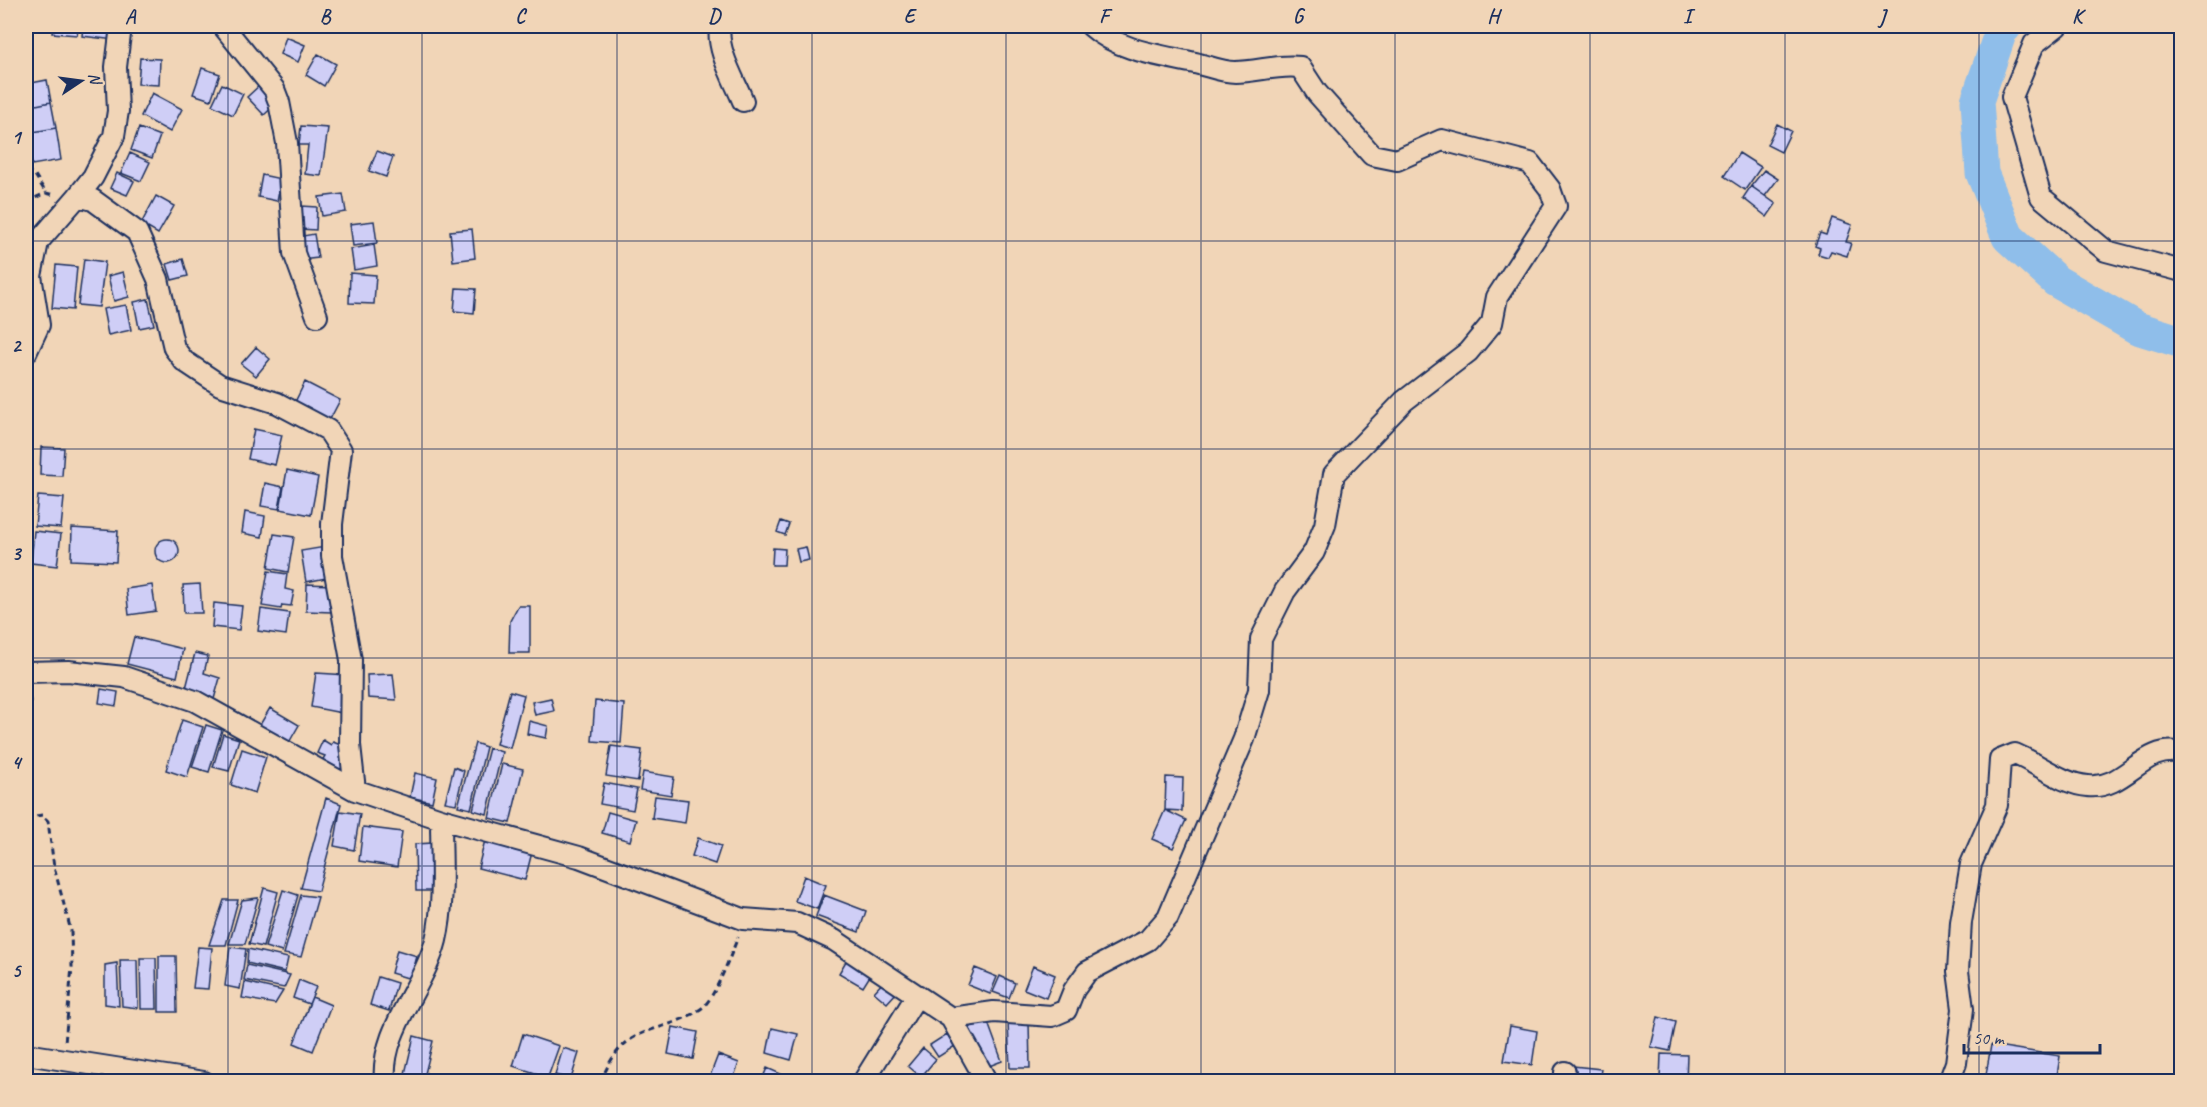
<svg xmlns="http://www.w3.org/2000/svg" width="2207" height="1107" font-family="Caveat,sans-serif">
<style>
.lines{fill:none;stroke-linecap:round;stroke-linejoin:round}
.river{stroke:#8fbeea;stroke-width:33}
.building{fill:#cfcef6;stroke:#1b2f5e;stroke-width:1.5}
.minor-casing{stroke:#1b2f5e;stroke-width:24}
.path{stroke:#1b2f5e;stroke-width:3;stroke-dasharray:6 4.5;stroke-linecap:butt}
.minor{stroke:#f1d5b7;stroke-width:20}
.grid{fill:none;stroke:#1b2f5e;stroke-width:1.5;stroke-opacity:0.55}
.neatline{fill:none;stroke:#1b2f5e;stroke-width:2}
.grid-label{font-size:20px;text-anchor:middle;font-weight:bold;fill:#1b2f5e}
</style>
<rect width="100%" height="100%" fill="#f1d5b7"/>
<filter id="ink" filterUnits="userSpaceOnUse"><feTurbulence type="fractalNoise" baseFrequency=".0167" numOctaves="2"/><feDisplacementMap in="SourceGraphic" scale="12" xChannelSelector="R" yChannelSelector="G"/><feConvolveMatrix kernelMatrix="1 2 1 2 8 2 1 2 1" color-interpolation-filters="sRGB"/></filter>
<g filter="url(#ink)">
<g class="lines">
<path class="river" d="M2006 26 2001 31 1977 101 1982 173 2008 237 2056 281 2137 328 2182 342"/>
</g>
<path class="building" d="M53 26H79L77 35 52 33Z
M83 26H116L115 40 82 36Z
M286 37 305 45 298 62 280 54Z
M318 54 336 64 324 86 306 75Z
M140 58 160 59 159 85 138 84Z
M202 68 220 74 211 100 193 94Z
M47 80 51 102 26 107V84Z
M222 84 243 94 233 115 212 105Z
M261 84 278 102 264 115 247 97Z
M152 93 182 109 170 132 141 116Z
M51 102 56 128 27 133 26 107Z
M1777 124 1791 131 1781 152 1767 145Z
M301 126 328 128 321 176 305 174 308 145H299Z
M56 128 61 160 32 165 27 133Z
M139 128 160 136 152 158 131 150Z
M377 151 393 157 386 177 369 171Z
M130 153 150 162 141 181 121 173Z
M1739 153 1761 167 1745 190 1724 176Z
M1764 170 1778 179 1765 196 1751 186Z
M117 173 134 181 127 195 110 188Z
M262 175 281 179 277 201 258 197Z
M1751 186 1776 204 1767 217 1743 198Z
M343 194 346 212 322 216 319 197Z
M156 196 174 206 158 234 141 224Z
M301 206 317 207 316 230 300 229Z
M1832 218 1852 225 1846 242 1851 243 1847 256 1831 251 1828 257 1818 254 1820 248 1815 246 1820 233 1826 235Z
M374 221 377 243 353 246 350 224Z
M472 229 475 258 453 261 450 231Z
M314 234 318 258 301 260 297 237Z
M374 245 377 266 354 270 351 249Z
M84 259 105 262 99 307 78 305Z
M183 259 188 276 172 280 167 264Z
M56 265 77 267 73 310 52 308Z
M123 272 129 297 114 301 108 276Z
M350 273 376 275 374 304 349 303Z
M456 288 476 289 474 313 454 311Z
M148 299 154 325 139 328 134 302Z
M126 305 131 330 108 335 103 309Z
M256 347 270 359 256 376 241 364Z
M305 382 340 400 327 425 293 406Z
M254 429 282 435 275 465 248 459Z
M41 447 64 448 62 476 40 475Z
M287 470 318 477 311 515 280 509Z
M265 483 283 487 279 509 261 506Z
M38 496 64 498 61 528 35 526Z
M245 512 265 516 262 537 242 533Z
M781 521 789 524 785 535 777 532Z
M72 528 118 531 116 562 71 560Z
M34 531 61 534 57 566 31 563Z
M274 534 294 537 288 572 268 568Z
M155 551a12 12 0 1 1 24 0a12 12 0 1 1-24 0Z
M325 547 331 577 306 582 301 551Z
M806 547 809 560 799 562 796 549Z
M773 548 785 549 784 565H772Z
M268 571 287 574 285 589 294 591 291 606 282 605 281 609 262 606Z
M200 584 202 613H184L183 585Z
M307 584 332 585 331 612 306 611Z
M152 585 156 611 129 615 126 589Z
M214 603 242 606 239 630 212 627Z
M518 606H530V653H509L510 621Z
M261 609 289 613 286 635 258 631Z
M134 637 183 649 177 677 127 664Z
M195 653 208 656 204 673 220 678 214 699 185 692Z
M316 673 348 675 347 714 311 707Z
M393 674 396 700 368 698 367 675Z
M26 675 31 702 26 703Z
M101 689 118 692 116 706 99 703Z
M510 691 524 695 510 748 496 744Z
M551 698 554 711 535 715 532 702Z
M595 701 624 704 621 743 592 741Z
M270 708 299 725 287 746 258 728Z
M182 720 203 727 187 777 166 770Z
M529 721 548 726 546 738 527 734Z
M206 725 222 730 209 772 192 767Z
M223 734 239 739 229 771 213 767Z
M323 740 331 745 333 742 348 748 350 779 319 766 325 756 317 753Z
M475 743 486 747 471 809 458 806Z
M611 746 642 750 638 781 606 776Z
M489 748 502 752 487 814 473 810Z
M242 749 266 757 255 793 231 785Z
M502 764 523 769 510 823 489 818Z
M454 767 464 771 456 804 445 802Z
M643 772 674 777 671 795 640 790Z
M415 773 437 778 432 802 410 797Z
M1166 777 1183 778 1182 811 1165 810Z
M604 783 637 789 633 810 600 804Z
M655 796 688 800 685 823 652 818Z
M326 798 341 804 318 891 301 888Z
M1165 810 1186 820 1173 848 1152 839Z
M340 811 360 814 354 850 334 846Z
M608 812 636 820 630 841 602 833Z
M363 827 402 832 397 867 359 861Z
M698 838 721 846 715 864 692 856Z
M485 840 532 852 525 880 478 868Z
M432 843 433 891H416L415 844Z
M804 876 826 885 817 909 795 901Z
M264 888 278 892 263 947 249 944Z
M283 890 298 895 282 952 265 947Z
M301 895 318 897 301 957 284 954Z
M824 895 866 911 859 932 816 916Z
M258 898 245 944H229L242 900Z
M224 900H238L226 945H209Z
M198 947 212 948 208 989 193 988Z
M230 947 246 949 240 989 225 986Z
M248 949 288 958 285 972 247 963Z
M397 950 417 956 411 979 391 973Z
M159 956H176L177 1012H159Z
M849 956 873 971 863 987 839 973Z
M140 958H156L157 1009H141Z
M120 960H137L138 1008 122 1006Z
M117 963 119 1006 105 1004V965Z
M247 965 290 975 284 988 244 980Z
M1033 966 1055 975 1046 998 1024 989Z
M975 968 997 977 990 994 968 985Z
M1000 976 1015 983 1009 998 993 992Z
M378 977 397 983 389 1011 370 1005Z
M299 980 316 987 309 1004 293 998Z
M885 980 897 992 887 1003 874 992Z
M245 982 283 991 275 1004 242 998Z
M312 997 331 1005 313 1051 294 1043Z
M1658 1017 1676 1022 1670 1051 1651 1047Z
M987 1020 1002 1061 984 1068 969 1026Z
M1029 1022 1030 1068H1010L1008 1023Z
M1510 1026 1537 1031 1532 1065 1504 1061Z
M673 1027 698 1032 693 1059 668 1054Z
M772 1028 798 1034 791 1060 767 1053Z
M523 1034 559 1046 548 1077 513 1066Z
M947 1034 955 1046 938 1057 930 1045Z
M414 1036 433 1041 423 1082H403Z
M1991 1045 2060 1056 2056 1082H2025L1986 1075Z
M563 1048 579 1053 571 1079 555 1075Z
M923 1048 936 1059 921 1077 908 1066Z
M1661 1054 1687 1055 1686 1082 1660 1080Z
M718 1055 739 1063 732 1082 710 1076Z
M1573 1066 1601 1069 1599 1082H1571Z
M767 1068 790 1078 788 1082H761Z"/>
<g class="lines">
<defs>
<path id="minor" d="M121 26 116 67 118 111 114 136 93 177 78 196 93 200 137 232 158 279 174 348 184 361 220 385 277 403 328 430 341 450 332 524V556L351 660 350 745 355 790
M223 26 274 89 279 102 287 143 294 253 317 316
M720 26C716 50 734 79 743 101
M2057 26 2034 44 2012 97 2041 197 2106 251 2182 271
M26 353 39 325 31 276 38 242 78 196
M26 672 68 671 124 677 195 701 355 790 441 819 579 857 743 919 797 923 834 940 951 1018 987 1082
M951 1018 994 1012 1052 1016 1066 1010 1074 990 1087 972 1148 940 1168 917 1244 739 1259 690 1261 639 1285 591 1314 552 1325 525 1334 474 1404 401 1468 352 1492 323 1497 297 1556 206 1550 189 1530 163 1442 140 1397 160 1372 155 1317 93 1300 67C1278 64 1257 72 1235 72 1222 72 1208 66 1195 63 1159 55 1119 51 1091 26
M26 1054 204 1082
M385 1082C380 1030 424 988 436 940 445 902 441 858 441 819
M863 1082 917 995
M1565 1082V1072
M1949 1082 1956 1063 1963 1009 1958 971 1961 922 1971 864 1997 805 2000 760 2015 754C2039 764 2062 784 2088 786 2126 790 2143 743 2182 753"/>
</defs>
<use href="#minor" class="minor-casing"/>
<path class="path" d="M26 170 35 175 46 193 54 195
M26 202 46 193
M26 818 42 815 48 821 54 867 71 931 72 967 65 1043
M601 1082C624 1019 659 1038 702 1008 715 998 731 954 738 937"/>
<use href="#minor" class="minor"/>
</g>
</g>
<path class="grid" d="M228 26V1082M422 26V1082M617 26V1082M812 26V1082M1006 26V1082M1201 26V1082M1395 26V1082M1590 26V1082M1785 26V1082M1979 26V1082M26 241H2182M26 449H2182M26 658H2182M26 866H2182"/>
<rect width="2207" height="1107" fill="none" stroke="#f1d5b7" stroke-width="66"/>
<g transform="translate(81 81) rotate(77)" stroke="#f1d5b7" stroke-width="4.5" paint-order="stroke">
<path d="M0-4.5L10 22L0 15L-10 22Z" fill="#1b2f5e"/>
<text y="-9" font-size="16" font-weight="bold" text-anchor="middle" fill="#1b2f5e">N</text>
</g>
<path d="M1964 1044v9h136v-9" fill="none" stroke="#1b2f5e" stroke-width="3"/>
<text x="1973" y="1044" font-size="18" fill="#1b2f5e" stroke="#f1d5b7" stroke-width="4.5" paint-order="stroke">50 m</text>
<rect x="33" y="33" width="2141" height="1041" class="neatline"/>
<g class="grid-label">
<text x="130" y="23">A</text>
<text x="325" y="23">B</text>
<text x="520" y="23">C</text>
<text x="714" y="23">D</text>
<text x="909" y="23">E</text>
<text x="1104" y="23">F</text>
<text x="1298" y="23">G</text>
<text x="1493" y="23">H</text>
<text x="1687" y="23">I</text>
<text x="1882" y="23">J</text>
<text x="2077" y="23">K</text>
<text x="16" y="144">1</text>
<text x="16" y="352">2</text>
<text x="16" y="560">3</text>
<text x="16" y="769">4</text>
<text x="16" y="977">5</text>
</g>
</svg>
